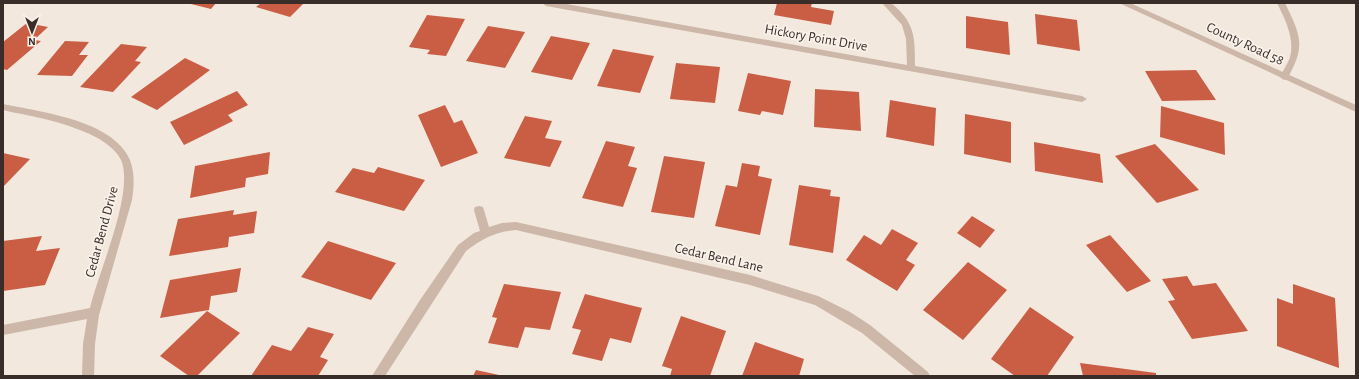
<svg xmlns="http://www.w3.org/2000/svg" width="1359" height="379" font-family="'Alegreya Sans',sans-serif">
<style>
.building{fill:#c95e45}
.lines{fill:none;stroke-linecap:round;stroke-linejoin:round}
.minor{fill:#ccb7a8;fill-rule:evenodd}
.tertiary{fill:#ccb7a8;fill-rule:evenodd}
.labels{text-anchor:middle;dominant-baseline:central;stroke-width:3.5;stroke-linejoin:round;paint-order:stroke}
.street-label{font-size:14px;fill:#392d29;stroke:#faf2ea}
</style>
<rect width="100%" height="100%" fill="#f3e8dd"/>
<path class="building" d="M192 3H216L211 9 191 4Z
M261 3H304L290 17 256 7Z
M777 3H812L811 7 834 11 831 25 774 15Z
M1035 14 1077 20 1080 51 1037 44Z
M427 15 465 19 446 56 427 54 430 50 409 47Z
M966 16 1008 22 1010 55 966 48Z
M27 23 48 27 34 40 41 41 7 70 3 69V42Z
M488 26 525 32 505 68 466 61Z
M551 36 590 43 572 80 531 72Z
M65 41 89 42 79 55H88L72 76 37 75Z
M121 44 147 47 135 61 141 62 113 92 80 87Z
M613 49 654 56 640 93 597 86Z
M185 58 210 70 157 110 131 97Z
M676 63 720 67 715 103 670 99Z
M1196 70 1216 100 1162 101 1145 71Z
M748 73 791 81 783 115 762 111 760 115 738 111Z
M815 89 859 92 861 131 814 127Z
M237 91 248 105 228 115 233 121 184 145 170 122Z
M890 100 936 108 934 146 886 137Z
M445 105 454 123 462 120 478 153 441 167 418 115Z
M1161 106 1224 123 1225 155 1160 137Z
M965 114 1011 122V163L964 154Z
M525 116 552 121 545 138 562 141 550 167 504 158Z
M606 141 635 147 628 166 637 168 623 207 582 198Z
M1034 142 1100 154 1103 183 1035 171Z
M1155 144 1199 190 1157 203 1115 156Z
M270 152 268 174 246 178 245 187 190 198 195 166Z
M3 153 30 159 3 187Z
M664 156 705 162 694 218 651 212Z
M742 163 760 166 758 176 772 179 760 235 715 226 726 185 737 187Z
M378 167 425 180 404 211 335 192 353 168 374 173Z
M799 185 831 190 830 196 840 197 833 253 789 245Z
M234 210 233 215 257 211 254 233 229 237 228 247 169 256 178 219Z
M972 216 995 230 980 248 957 233Z
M892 229 918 243 906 260 915 265 897 291 846 260 864 235 881 245Z
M1110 235 1151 281 1127 292 1086 245Z
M42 236 36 251 60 248 45 285 3 291V241Z
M328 241 396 263 371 300 301 277Z
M968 262 1007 290 963 340 923 310Z
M241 268 237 292 211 296 209 310 160 318 170 280Z
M1187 276 1193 286 1216 283 1248 331 1192 339 1168 301 1175 300 1162 279Z
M504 284 561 292 550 330 525 327 518 348 488 343 497 318 492 317Z
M1293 284 1335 298 1339 368 1277 346V298L1293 304Z
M585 294 642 308 631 343 610 338 602 361 572 354 581 330 572 328Z
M1030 307 1074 337 1047 376H1015L991 359Z
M207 311 240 333 197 376H189L160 356Z
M681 316 726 331 710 376H670L672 369 662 366Z
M308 327 334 334 320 357 328 360 318 376H251L272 345 291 351Z
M755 342 804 359 799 376H742Z
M1080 363 1156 373V376H1083Z
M476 370 499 375V376H473Z"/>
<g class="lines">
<path class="minor" d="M542 3H561L907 65 906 39 902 25 882 3H891C915 22 915 37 915 66L1082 96 1087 99 1082 102 546 6Z
M1277 3H1285C1301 36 1306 46 1287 79L1284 80 1280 77C1283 70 1288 64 1290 57 1295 39 1285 19 1277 3Z
M3 104C41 112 113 120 130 160 135 173 134 187 132 200L99 315 95 344 94 376H82L83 344 87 319 3 335V325L90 308C98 273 135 192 121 160 114 145 92 134 77 129 53 119 28 116 3 110Z
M479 206 483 207 489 227 502 223 516 222 750 275 818 296 850 312 870 325 928 372 930 376H915L862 333 815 305 750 285 516 230C495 232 483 238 466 251L385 376H372L420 300 458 245 474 233 480 231 474 210 475 207Z"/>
<path class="tertiary" d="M1119 3H1130L1356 105V112Z"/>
</g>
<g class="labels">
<g class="street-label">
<text transform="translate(816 38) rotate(10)">Hickory Point Drive</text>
<text transform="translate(1245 44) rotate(25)">County Road 58</text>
<text transform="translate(102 232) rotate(-75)">Cedar Bend Drive</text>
<text transform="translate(719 258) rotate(13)">Cedar Bend Lane</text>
</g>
</g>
<rect width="1359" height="379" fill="none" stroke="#392d29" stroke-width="8"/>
<g transform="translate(32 32) rotate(180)" stroke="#faf2ea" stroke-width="3" paint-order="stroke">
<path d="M0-3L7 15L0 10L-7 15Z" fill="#392d29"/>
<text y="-6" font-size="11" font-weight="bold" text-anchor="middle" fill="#392d29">N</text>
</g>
</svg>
